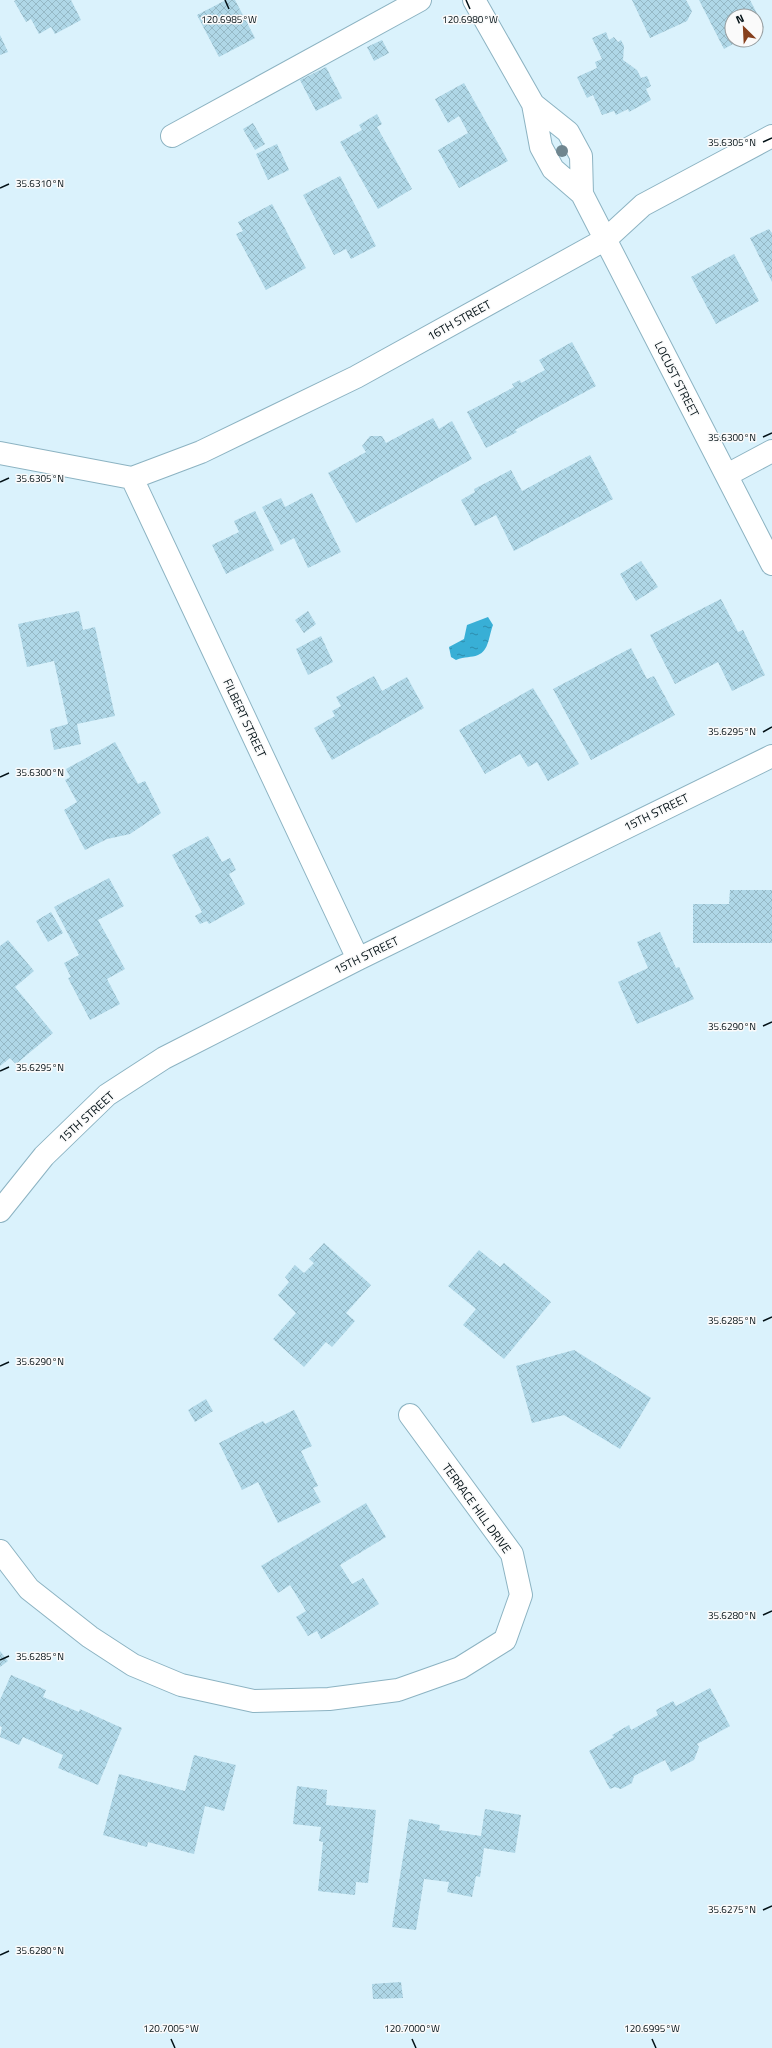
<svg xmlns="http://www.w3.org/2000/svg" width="772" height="2048" font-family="'Titillium Web',sans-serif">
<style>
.water{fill:url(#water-ripples)}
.building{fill:url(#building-cross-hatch)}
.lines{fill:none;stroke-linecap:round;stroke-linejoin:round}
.minor-casing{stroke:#8cb3c2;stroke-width:24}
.minor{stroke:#fff;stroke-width:22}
.tree{fill:#70868f}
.ticks{fill:none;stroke:#031116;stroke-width:1.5}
.labels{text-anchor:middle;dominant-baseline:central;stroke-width:3;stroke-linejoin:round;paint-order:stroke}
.street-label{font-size:12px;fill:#031116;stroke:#fafafa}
.ticks-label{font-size:10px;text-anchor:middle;fill:#031116;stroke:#fafafa;stroke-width:3;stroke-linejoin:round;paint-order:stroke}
</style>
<defs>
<pattern id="water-ripples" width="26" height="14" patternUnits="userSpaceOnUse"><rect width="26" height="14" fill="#38afd6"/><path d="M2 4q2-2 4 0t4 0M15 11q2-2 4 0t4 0" fill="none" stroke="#2d8dad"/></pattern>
<pattern id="building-cross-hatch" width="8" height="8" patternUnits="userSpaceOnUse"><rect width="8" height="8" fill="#afd7e7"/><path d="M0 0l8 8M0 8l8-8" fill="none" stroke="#95b8c5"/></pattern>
</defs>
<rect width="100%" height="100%" fill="#daf2fc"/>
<path class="water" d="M488 617 493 625C489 635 489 651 478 655 471 658 465 656 456 660L451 657 449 647 464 639 467 625Z"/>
<path class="building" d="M16 0H71L81 20 55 34 51 27 39 34 31 19 26 22 14 1Z
M226 0H235L255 38 219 57 197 15Z
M632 0H686L692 11 687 21 650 38Z
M699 0H750L764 27 756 32V16H732V40H740L724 49Z
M606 32 609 40 614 37 618 42 621 40 624 46 623 60 637 70 641 78 647 76 651 86 646 89 651 100 629 112 628 109 616 115 614 111 602 115 593 95 587 98 577 77 597 68 595 62 602 59 592 38Z
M0 35 8 52 0 55Z
M382 40 389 53 374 61 367 47Z
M326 67 342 98 316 111 300 80Z
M464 83 508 161 459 188 438 150 468 133 459 116 448 123 435 99Z
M377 114 382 124 377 127 412 189 378 209 340 142 362 130 359 125Z
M253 123 265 144 255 150 243 129Z
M277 144 289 170 268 180 256 154Z
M340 176 376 246 351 259 346 249 334 255 303 195Z
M272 204 306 268 266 290 236 234 243 231 238 222Z
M769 229 772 233V282L750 238Z
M734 254 759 301 716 324 691 277Z
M572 342 596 386 515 430 517 432 486 448 467 412 514 387 512 384 520 380 521 383 545 370 539 360Z
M433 418 439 429 452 421 472 459 356 523 328 473 366 452 362 446 370 436H382L386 443Z
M590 455 613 499 514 551 496 515 475 526 461 500 475 492 474 489 511 470 522 491Z
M312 493 341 552 308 568 294 538 281 545 262 507 281 498 285 507Z
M255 511 274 550 226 574 212 545 239 532 234 521Z
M641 561 658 587 636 601 620 574Z
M721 599 738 632 743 630 765 675 732 691 718 662 675 684 650 635Z
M79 611 83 630 95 627 115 716 77 724 81 744 54 750 50 729 68 724 54 661 27 667 18 624Z
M308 611 316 624 304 633 295 620Z
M321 636 333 662 308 675 296 649Z
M631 648 647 679 654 676 675 715 591 760 553 689Z
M374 676 382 691 407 677 424 708 332 760 314 728 335 716 332 711 341 706 336 697Z
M533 688 579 764 548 781 537 762 528 767 520 754 485 774 459 730Z
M115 742 138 784 145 781 161 813 130 834 107 839 85 850 64 810 77 802 65 780 70 777 66 769Z
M208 836 222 862 230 858 236 870 229 874 245 904 209 924 207 921 200 924 195 916 202 912 172 855Z
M109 878 124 906 98 920 125 969 107 979 120 1004 90 1020 68 978 71 977 64 963 79 955 54 907Z
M730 890H772V943H693V904H729Z
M51 912 63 933 48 942 36 921Z
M660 932 676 968 679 967 694 999 637 1024 618 982 648 968 637 942Z
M8 940 34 971 15 987 53 1033 16 1064 10 1058 0 1066V946Z
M324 1243 371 1285 346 1313 355 1321 332 1347 326 1342 304 1367 273 1339 296 1313 278 1295 289 1282 285 1277 295 1265 304 1273 314 1263 309 1259Z
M479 1250 500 1267 504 1263 551 1302 504 1359 463 1325 476 1309 448 1286Z
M574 1350 651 1398 620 1449 564 1415 532 1423 516 1366Z
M206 1399 213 1411 195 1422 188 1410Z
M294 1410 312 1446 301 1451 318 1486 313 1488 321 1502 278 1523 258 1482 242 1490 219 1443 263 1421 265 1424Z
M366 1503 386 1537 340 1565 352 1584 363 1578 379 1604 321 1639 317 1631 308 1636 296 1617 306 1611 290 1585 278 1593 261 1566Z
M0 1651 8 1661 0 1667Z
M11 1675 46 1690 43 1697 79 1712 80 1709 122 1728 98 1785 58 1768 63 1755 23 1737 19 1745 0 1737 2 1727 0 1726V1700Z
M710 1688 730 1726 697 1744 699 1747 694 1760 671 1772 665 1760 634 1776 632 1783 621 1789 615 1787 610 1789 589 1751 614 1737 612 1735 629 1725 631 1730 658 1715 656 1710 673 1701 676 1706Z
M194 1755 236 1765 224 1811 205 1806 194 1854 148 1842 147 1847 103 1835 119 1774 185 1791Z
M297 1786 327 1790 326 1805 376 1810 368 1883 356 1882 355 1895 318 1891 323 1842 319 1841 321 1827 293 1824Z
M485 1809 521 1815 515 1853 484 1848 480 1877 476 1876 472 1897 447 1892 449 1882 424 1879 416 1930 392 1927 409 1819 440 1825 439 1830 481 1836Z
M401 1982 403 1998 373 1999 372 1984Z"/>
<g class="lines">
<defs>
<path id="minor" d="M474 0 533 104 541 147 553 169 582 194 772 564
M533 104 568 132 581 156 582 194
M172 136 420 0
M0 453 132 478
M727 475 772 451
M132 478 201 452 356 377 606 239 643 205 772 136
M132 478 358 959
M0 1211 44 1156 107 1095 164 1058 358 959 772 756
M0 1551 29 1589 90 1637 133 1665 181 1685 254 1701 329 1699 398 1690 460 1668 505 1640 521 1595 512 1554 410 1415"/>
</defs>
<use href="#minor" class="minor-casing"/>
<use href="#minor" class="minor"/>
</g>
<circle class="tree" cx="562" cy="151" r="6"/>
<path class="ticks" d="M225 0 229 9M466 0 470 9M763 142 772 138M0 188 9 184M763 437 772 433M0 482 9 478M763 732 772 727M0 777 9 773M763 1026 772 1022M0 1071 9 1067M763 1321 772 1317M0 1366 9 1362M763 1615 772 1611M0 1660 9 1656M763 1910 772 1906M0 1955 9 1951M171 2039 175 2048M412 2039 416 2048M652 2039 656 2048"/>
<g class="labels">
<g class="street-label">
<text transform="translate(459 320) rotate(-29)">16TH STREET</text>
<text transform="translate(677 379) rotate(63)">LOCUST STREET</text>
<text transform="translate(245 718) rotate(65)">FILBERT STREET</text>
<text transform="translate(656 812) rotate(-26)">15TH STREET</text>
<text transform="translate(366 955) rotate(-26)">15TH STREET</text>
<text transform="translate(86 1117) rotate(-42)">15TH STREET</text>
<text transform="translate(477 1508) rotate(54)">TERRACE HILL DRIVE</text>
</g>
</g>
<g class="ticks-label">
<text x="229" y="23">120.6985°W</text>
<text x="470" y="23">120.6980°W</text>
<text x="732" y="146">35.6305°N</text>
<text x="40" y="187">35.6310°N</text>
<text x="732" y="441">35.6300°N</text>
<text x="40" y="482">35.6305°N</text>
<text x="732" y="735">35.6295°N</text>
<text x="40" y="776">35.6300°N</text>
<text x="732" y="1030">35.6290°N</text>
<text x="40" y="1071">35.6295°N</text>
<text x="732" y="1324">35.6285°N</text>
<text x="40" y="1365">35.6290°N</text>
<text x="732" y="1619">35.6280°N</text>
<text x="40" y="1660">35.6285°N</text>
<text x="732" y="1913">35.6275°N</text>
<text x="40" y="1954">35.6280°N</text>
<text x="171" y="2032">120.7005°W</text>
<text x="412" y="2032">120.7000°W</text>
<text x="652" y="2032">120.6995°W</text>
</g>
<g transform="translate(744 28) rotate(336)"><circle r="19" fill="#fafafa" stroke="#979d9f"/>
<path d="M0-3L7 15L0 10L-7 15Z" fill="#863f1c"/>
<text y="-6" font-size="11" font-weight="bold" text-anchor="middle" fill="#031116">N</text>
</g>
</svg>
